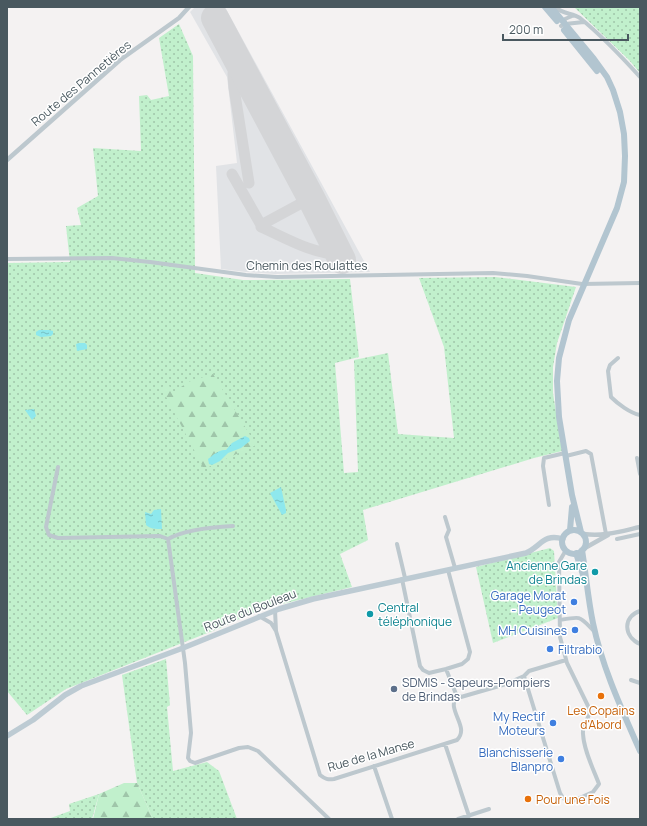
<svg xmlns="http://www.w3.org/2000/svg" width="647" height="826" font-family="Manrope,sans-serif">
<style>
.airport{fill:#e1e3e6}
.grass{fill:url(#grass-dots)}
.forest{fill:url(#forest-firs)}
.water{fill:url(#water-ripples)}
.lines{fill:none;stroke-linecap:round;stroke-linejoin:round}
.taxiway{stroke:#d4d5d7;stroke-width:11}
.runway{stroke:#d4d5d7;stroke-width:28}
.minor{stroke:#bdc8ce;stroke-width:4}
.tertiary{stroke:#bdc8ce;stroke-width:4.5}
.secondary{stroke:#bdcbd3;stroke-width:5.5}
.primary{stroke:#b2c5d0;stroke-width:6}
.culture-dot{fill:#0f9aa8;stroke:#fff;stroke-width:1.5}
.shop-dot{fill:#3f7fe0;stroke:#fff;stroke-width:1.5}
.service-dot{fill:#5c6f8a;stroke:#fff;stroke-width:1.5}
.food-dot{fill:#e8710a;stroke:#fff;stroke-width:1.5}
.labels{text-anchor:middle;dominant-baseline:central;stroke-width:3;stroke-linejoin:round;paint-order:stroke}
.street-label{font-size:12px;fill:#49585f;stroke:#fff}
.culture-label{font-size:12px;fill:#0d838f;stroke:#fff;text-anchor:end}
.shop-label{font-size:12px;fill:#366cbe;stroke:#fff;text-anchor:end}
.service-label{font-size:12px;fill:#4e5e75;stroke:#fff;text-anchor:start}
.food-label{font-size:12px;fill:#c56008;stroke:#fff}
</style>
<defs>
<pattern id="grass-dots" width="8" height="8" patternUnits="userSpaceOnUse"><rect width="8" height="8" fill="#c1f0cc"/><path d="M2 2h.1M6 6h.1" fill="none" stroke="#9fc5a9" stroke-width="1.8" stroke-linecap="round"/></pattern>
<pattern id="forest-firs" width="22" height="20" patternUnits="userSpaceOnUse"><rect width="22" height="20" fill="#c1f0cc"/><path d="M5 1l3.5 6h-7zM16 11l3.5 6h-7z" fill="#9fc5a9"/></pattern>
<pattern id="water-ripples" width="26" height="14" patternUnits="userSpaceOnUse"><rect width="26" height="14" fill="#8ee8ed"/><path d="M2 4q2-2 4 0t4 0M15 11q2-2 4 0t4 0" fill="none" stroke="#76bfc3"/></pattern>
</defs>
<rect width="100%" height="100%" fill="#f4f2f2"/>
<path class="airport" d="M195 7H225L370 272 275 274 246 272 221 269 216 166 237 163 227 77 190 12Z"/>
<path class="grass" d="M574 7H640V73L629 60Z
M179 24 193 56 195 273 243 280 350 279 359 357 335 363 344 473 358 472 354 360 388 353 398 434 454 438 444 347 419 278 495 277 576 287 557 343 553 367V393L562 451 534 458 363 510 368 540 340 554 352 587 278 605 250 614 220 628 66 689 27 715 7 691V263L70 262 66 226 81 225 77 208 98 196 93 148 141 151 139 96 147 95 151 100 169 96 159 38Z
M550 548 554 551 558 618 493 643 476 567Z
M166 659 170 705 167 707 173 771 207 762 219 771 237 819H153L137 783 122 675Z
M99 794 92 819H48L70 811 69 804Z"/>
<path class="forest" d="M213 374 256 445 204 469 161 387 169 386 174 392 188 382Z
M124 783H137L153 819H93L99 794Z"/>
<path class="water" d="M39 330H49L53 331V334L51 336 41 337 36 335V332Z
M79 343H85L87 345V349L77 351 76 344Z
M34 409 36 416 32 420 25 410Z
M245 436 249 438 250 441 241 448 228 453 220 461 212 465 209 464 208 459C213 455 219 449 226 450L232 443Z
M281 487 286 510V513L282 515 270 493Z
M161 509 162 529C156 529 150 529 146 525L145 512 151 514 154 510Z"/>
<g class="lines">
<path class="taxiway" d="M236 56 233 74 234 88 249 183
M232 174 261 225 311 198
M261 227C286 238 312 254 339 254"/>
<path class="runway" d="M215 18 311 198 342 260"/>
<path class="minor" d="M555 7C562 14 573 13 580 18 602 36 621 56 640 77
M565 24 584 22
M561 26 564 24 565 19 572 16
M7 259 112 258 150 262 246 275 277 277 493 273 527 276 582 284 640 283
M618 358 610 365 608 371 611 397C618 404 630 413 640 415
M566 456 586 451 591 454 606 534
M637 458 640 474
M58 467 46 527 49 535 58 538 160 536 168 539 185 663 191 733 188 758 190 761 195 763 239 748 248 747 258 751 329 819
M549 505 543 466 544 458 565 453
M445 517 449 530 446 537 455 568
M168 539C186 529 213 527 233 526
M617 539 640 534
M397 544 405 578
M566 550 559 562 560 637 567 663 590 710C589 719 582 726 583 734 584 751 593 768 599 784L593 792 573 801H567L563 798 560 793 524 676 529 671 566 660
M402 579 420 666 423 670 429 673 446 669 462 664 468 659 470 652 448 570
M275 610 276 631 320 775C325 779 328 780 334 779L457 740C467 730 456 719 454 707 453 703 455 698 456 694
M640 611C622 617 624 637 640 644
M259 616 271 623 276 631
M560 620C582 616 579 616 594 631
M446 669 456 694 461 697 506 684 524 676
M631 680 640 683
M445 744 469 816
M374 766 392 819
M458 819 489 809"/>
<path class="tertiary" d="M7 160 120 60 179 18 189 7
M584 534C603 537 622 531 640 527
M585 548 608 535"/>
<path class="secondary" d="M7 736 33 720 65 695 81 686 183 648 279 609 313 599 526 553C541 546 544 533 563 539"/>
<path class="primary" d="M545 7 557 21
M551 7 594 59 607 77 613 90 620 112 624 134 625 156 624 182 617 208 569 320 559 358 557 381 559 417 572 495 581 532
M564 30 597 71
M570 530 572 507
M562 542a12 12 0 1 1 24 0a12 12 0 1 1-24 0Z
M582 550C586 574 588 599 593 623 602 667 622 710 640 751
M576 553 585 581"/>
</g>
<g class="culture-dot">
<circle cx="595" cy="572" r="4"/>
<circle cx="370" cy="614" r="4"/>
</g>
<g class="shop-dot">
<circle cx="574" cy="602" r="4"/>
<circle cx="575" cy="630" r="4"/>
<circle cx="550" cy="649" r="4"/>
<circle cx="553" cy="723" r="4"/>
<circle cx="561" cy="759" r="4"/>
</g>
<circle class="service-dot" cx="394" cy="689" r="4"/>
<g class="food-dot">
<circle cx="601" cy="696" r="4"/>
<circle cx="528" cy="799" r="4"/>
</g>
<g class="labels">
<g class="street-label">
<text transform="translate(81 83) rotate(-40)">Route des Pannetières</text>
<text x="307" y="265">Chemin des Roulattes</text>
<text transform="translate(250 610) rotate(-21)">Route du Bouleau</text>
<text transform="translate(371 755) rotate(-16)">Rue de la Manse</text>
</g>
<g class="culture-label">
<text x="587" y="565">Ancienne Gare<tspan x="587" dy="14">de Brindas</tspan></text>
<text x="378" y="607" text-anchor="start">Central<tspan x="378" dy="14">téléphonique</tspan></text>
</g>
<g class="shop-label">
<text x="566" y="595">Garage Morat<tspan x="566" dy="14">- Peugeot</tspan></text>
<text x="567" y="630">MH Cuisines</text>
<text x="558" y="649" text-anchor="start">Filtrabio</text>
<text x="545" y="716">My Rectif<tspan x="545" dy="14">Moteurs</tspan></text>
<text x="553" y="752">Blanchisserie<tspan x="553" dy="14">Blanpro</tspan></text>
</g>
<g class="service-label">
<text x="402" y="682">SDMIS - Sapeurs-Pompiers<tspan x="402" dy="14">de Brindas</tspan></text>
</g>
<g class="food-label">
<text x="601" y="710">Les Copains<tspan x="601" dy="14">d'Abord</tspan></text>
<text x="536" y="799" text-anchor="start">Pour une Fois</text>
</g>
</g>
<rect width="647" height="826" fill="none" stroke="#49585f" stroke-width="16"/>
<path d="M503 34v6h125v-6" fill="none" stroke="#49585f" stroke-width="2"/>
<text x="509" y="34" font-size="12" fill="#49585f" stroke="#ffffff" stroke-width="3" paint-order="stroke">200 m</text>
</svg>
